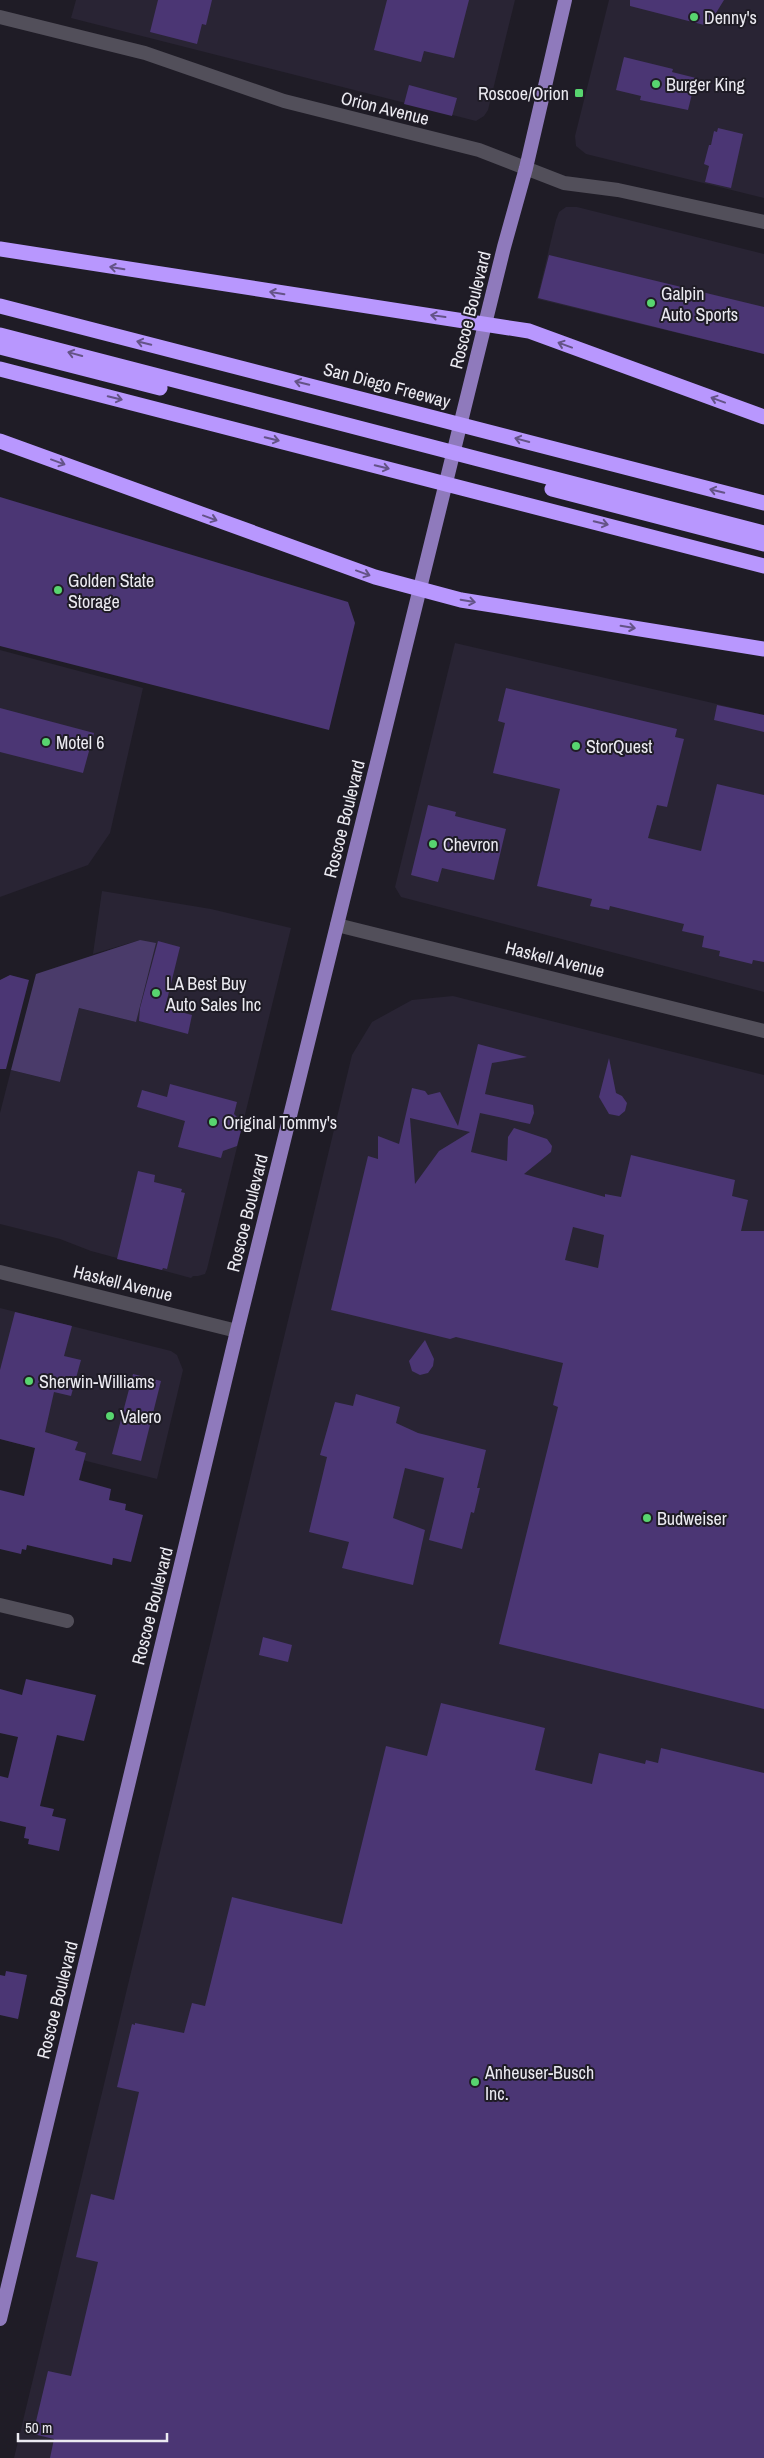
<svg xmlns="http://www.w3.org/2000/svg" width="764" height="2458" font-family="'Archivo Narrow',sans-serif">
<style>
.built{fill:#292434}
.green{fill:#4a3b6a}
.building{fill:#4b3674;fill-rule:evenodd}
.lines{fill:none;stroke-linecap:round;stroke-linejoin:round}
.minor{stroke:#524f5a;stroke-width:14}
.secondary{stroke:#524f5a;stroke-width:14}
.primary{stroke:#8f7abc;stroke-width:14}
.motorway{stroke:#b897fe;stroke-width:15}
.oneway{stroke:#645387}
.poi-dot{fill:#58d56f;stroke:#1f1c26;stroke-width:2}
.labels{text-anchor:middle;dominant-baseline:central;stroke-width:4;stroke-linejoin:round;paint-order:stroke}
.poi-label{font-size:18px;fill:#ebeaf1;stroke:#1f1c26;text-anchor:start}
.street-label{font-size:18px;fill:#ebeaf1;stroke:#1f1c26}
</style>
<rect width="100%" height="100%" fill="#1f1c26"/>
<path class="built" d="M76 0H515L488 110 484 116 476 121 71 18Z
M609 0H764V198L586 154 576 146 575 136Z
M566 207H577L764 254V354L537 299 556 220 559 212Z
M455 643 764 715V992L401 897 395 887Z
M0 650 143 688 110 833 88 865 0 897Z
M102 891 211 909 291 928 207 1269 205 1274 198 1276H193L191 1278 91 1251 60 1239 0 1224V1113L11 1070 60 1082 79 1008 136 1022 140 940 93 954Z
M453 996 764 1075V2458H14L352 1055 372 1022 412 1000Z
M0 1308 171 1351 177 1355 183 1370 157 1479 0 1439Z"/>
<path class="green" d="M140 940 156 943 136 1022 79 1008 60 1082 11 1070 36 974Z"/>
<path class="building" d="M158 0H212L206 25 202 24 197 44 150 32Z
M387 0H469L454 58 424 51 421 62 374 50Z
M630 0H724L708 26 630 6Z
M624 57 673 69 672 72 696 78 688 110 640 100 641 96 616 90Z
M409 85 457 98 452 116 404 104Z
M718 128 743 134 731 188 705 182 709 166 704 164 709 145H711L714 131 717 132Z
M549 255 764 307V354L538 298Z
M0 497 348 602 355 623 329 730 0 646Z
M506 688 677 729 675 737 684 739 667 807 657 805 648 838 701 851 717 784 764 795V962L753 960 752 964 719 956 720 951 702 947 704 936 682 931 684 924 610 906 609 910 590 906 592 899 537 886 560 789 493 773 505 723 498 721Z
M717 705 764 715V732L714 720Z
M0 708 94 733 83 773 0 752Z
M428 805 456 812 455 816 506 829 494 880 442 868 438 882 411 875Z
M158 941 180 947 165 1008 192 1015 188 1034 139 1021 140 1008Z
M10 975 29 980 6 1069H0V980Z
M478 1044 527 1057 492 1063 485 1094 533 1105 534 1113 530 1124 480 1113 471 1152 507 1161 508 1137 514 1128 547 1139 552 1146 551 1152 524 1174 605 1197V1194L621 1197 631 1155 735 1180 732 1196 748 1200 741 1231H764V1709L499 1644 558 1407 553 1405 563 1363 456 1337 450 1339 331 1310 368 1156 378 1159V1136L399 1144 412 1088 425 1091 428 1095 440 1092 458 1126ZM410 1118 470 1132 439 1151 415 1184ZM573 1227 604 1235 598 1268 565 1260Z
M609 1058 616 1093 622 1096 627 1103 625 1111 619 1116 609 1114 599 1097Z
M170 1084 237 1102 234 1114 243 1123 237 1146 223 1151 221 1158 178 1147 185 1121 137 1107 142 1090 167 1097Z
M138 1171 155 1175 154 1182 182 1189 181 1192 185 1193 167 1269 163 1268 162 1270 117 1259Z
M15 1312 72 1326 64 1356 81 1360 71 1396 54 1392 45 1432 78 1442 75 1450 86 1453 79 1480 111 1489 109 1500 126 1504 125 1510 143 1515 131 1562 113 1558 112 1565 27 1545 26 1550 22 1549 21 1554 0 1549V1490L24 1496 35 1448 0 1439V1370Z
M425 1340 434 1359 433 1366 428 1373 420 1375 412 1371 409 1361Z
M133 1374 161 1381 141 1461 112 1454Z
M356 1394 400 1407 396 1423 418 1433 486 1450 477 1488H480L474 1513 471 1512 462 1549 429 1540 444 1478 405 1468 393 1518 425 1530 413 1585 342 1568 349 1542 309 1532 327 1457 320 1455 335 1402 353 1406Z
M263 1637 292 1645 288 1662 259 1655Z
M26 1679 96 1695 84 1741 57 1735 46 1781 40 1806 54 1809 52 1816 66 1819 59 1851 28 1844 29 1839 24 1838 26 1827 0 1821V1776L8 1778 18 1737 0 1733V1689L22 1695Z
M441 1703 545 1728 535 1770 592 1784 599 1753 645 1764 646 1760 658 1763 661 1748 764 1773V2458H50L54 2439 33 2434 48 2371 71 2376 98 2262 76 2257 91 2194 114 2200 139 2092 117 2087 132 2024 135 2025V2023L184 2033 192 2003 205 2006 232 1897 342 1924 386 1746 427 1756Z
M6 1971 27 1975 18 2019 0 2015V1975L5 1976Z"/>
<g class="lines">
<path class="minor" d="M0 17 145 53 284 101 479 150 564 183 618 190 764 222
M337 925 764 1031
M0 1605 67 1621"/>
<path class="secondary" d="M0 1272 237 1331"/>
<path class="primary" d="M0 2319 237 1331 504 247 526 168 565 0"/>
<path class="motorway" d="M0 249 529 331 764 417
M0 306 764 503
M0 335 764 533
M0 347 160 388
M0 369 764 566
M0 441 375 577 461 600 764 649
M552 489 764 544"/>
</g>
<defs><path id="oneway-shaft" d="M-6 0H5M1.5-3L5.5 0L1.5 3" fill="none" stroke-width="1.6" stroke-linecap="round" stroke-linejoin="round" transform="scale(1.25)"/></defs>
<g class="oneway">
<use href="#oneway-shaft" transform="translate(117 268) rotate(-171)"/>
<use href="#oneway-shaft" transform="translate(277 293) rotate(-171)"/>
<use href="#oneway-shaft" transform="translate(438 316) rotate(-172)"/>
<use href="#oneway-shaft" transform="translate(144 343) rotate(-166)"/>
<use href="#oneway-shaft" transform="translate(565 345) rotate(-160)"/>
<use href="#oneway-shaft" transform="translate(75 354) rotate(-165)"/>
<use href="#oneway-shaft" transform="translate(302 383) rotate(-166)"/>
<use href="#oneway-shaft" transform="translate(115 398) rotate(14)"/>
<use href="#oneway-shaft" transform="translate(718 400) rotate(-160)"/>
<use href="#oneway-shaft" transform="translate(272 439) rotate(14)"/>
<use href="#oneway-shaft" transform="translate(522 440) rotate(-165)"/>
<use href="#oneway-shaft" transform="translate(58 462) rotate(20)"/>
<use href="#oneway-shaft" transform="translate(382 467) rotate(14)"/>
<use href="#oneway-shaft" transform="translate(717 491) rotate(-166)"/>
<use href="#oneway-shaft" transform="translate(210 518) rotate(20)"/>
<use href="#oneway-shaft" transform="translate(601 523) rotate(14)"/>
<use href="#oneway-shaft" transform="translate(363 573) rotate(20)"/>
<use href="#oneway-shaft" transform="translate(468 601) rotate(10)"/>
<use href="#oneway-shaft" transform="translate(628 627) rotate(9)"/>
</g>
<g class="poi-dot">
<circle cx="694" cy="17" r="5"/>
<circle cx="656" cy="84" r="5"/>
<rect x="574" y="88" width="10" height="10" rx="2.5"/>
<circle cx="651" cy="303" r="5"/>
<circle cx="58" cy="590" r="5"/>
<circle cx="46" cy="742" r="5"/>
<circle cx="576" cy="746" r="5"/>
<circle cx="433" cy="844" r="5"/>
<circle cx="156" cy="993" r="5"/>
<circle cx="213" cy="1122" r="5"/>
<circle cx="29" cy="1381" r="5"/>
<circle cx="110" cy="1416" r="5"/>
<circle cx="647" cy="1518" r="5"/>
<circle cx="475" cy="2082" r="5"/>
</g>
<g class="labels">
<g class="poi-label">
<text x="704" y="17">Denny's</text>
<text x="666" y="84">Burger King</text>
<text x="569" y="93" text-anchor="end">Roscoe/Orion</text>
<text x="661" y="293">Galpin<tspan x="661" dy="21">Auto Sports</tspan></text>
<text x="68" y="580">Golden State<tspan x="68" dy="21">Storage</tspan></text>
<text x="56" y="742">Motel 6</text>
<text x="586" y="746">StorQuest</text>
<text x="443" y="844">Chevron</text>
<text x="166" y="983">LA Best Buy<tspan x="166" dy="21">Auto Sales Inc</tspan></text>
<text x="223" y="1122">Original Tommy's</text>
<text x="39" y="1381">Sherwin-Williams</text>
<text x="120" y="1416">Valero</text>
<text x="657" y="1518">Budweiser</text>
<text x="485" y="2072">Anheuser-Busch<tspan x="485" dy="21">Inc.</tspan></text>
</g>
<g class="street-label">
<text transform="translate(385 108) rotate(14)">Orion Avenue</text>
<text transform="translate(470 310) rotate(-76)">Roscoe Boulevard</text>
<text transform="translate(387 385) rotate(15)">San Diego Freeway</text>
<text transform="translate(344 819) rotate(-76)">Roscoe Boulevard</text>
<text transform="translate(555 959) rotate(14)">Haskell Avenue</text>
<text transform="translate(247 1213) rotate(-76)">Roscoe Boulevard</text>
<text transform="translate(123 1283) rotate(14)">Haskell Avenue</text>
<text transform="translate(152 1606) rotate(-76)">Roscoe Boulevard</text>
<text transform="translate(57 2000) rotate(-76)">Roscoe Boulevard</text>
</g>
</g>
<path d="M18 2433v8h149v-8" fill="none" stroke="#ebeaf1" stroke-width="2.5"/>
<text x="25" y="2433" font-size="15" fill="#ebeaf1" stroke="#1f1c26" stroke-width="4" paint-order="stroke">50 m</text>
</svg>
